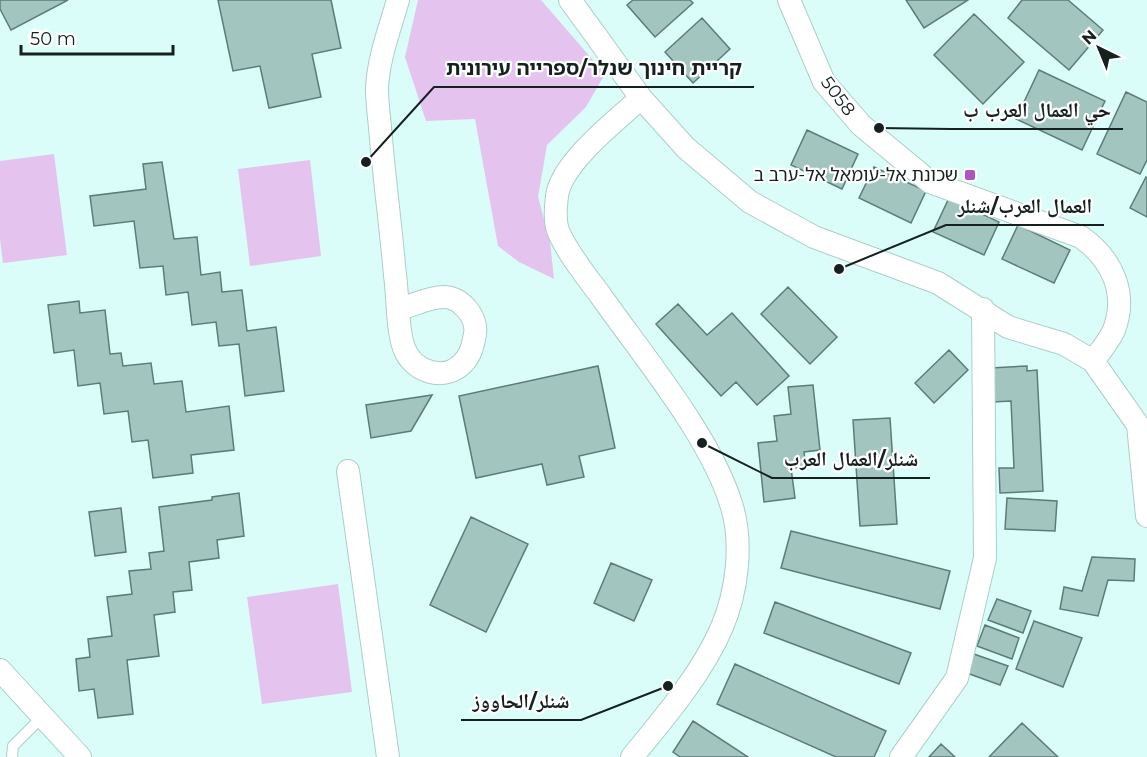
<svg xmlns="http://www.w3.org/2000/svg" width="1147" height="757" font-family="Montserrat,'Noto Naskh Arabic','Noto Sans Hebrew',sans-serif">
<style>
.green{fill:#e4c3ef}
.building{fill:#a3c5c0;stroke:#5c7c78;stroke-width:1.5}
.lines{fill:none;stroke-linecap:round;stroke-linejoin:round}
.lane-casing{stroke:#accec9;stroke-width:12}
.street-casing{stroke:#accec9;stroke-width:24}
.lane{stroke:#fff;stroke-width:10}
.street{stroke:#fff;stroke-width:22}
.poi-dot{fill:#aa56c5;stroke:#fff;stroke-width:2}
.labels{text-anchor:middle;dominant-baseline:central;stroke-width:4.5;stroke-linejoin:round;paint-order:stroke}
.street-label{font-size:18px;fill:#14211f;stroke:#fff}
.poi-label{font-size:18px;fill:#14211f;stroke:#fff;text-anchor:end}
.leader{fill:none;stroke:#14211f;stroke-width:2}
.callout-dot{fill:#14211f;stroke:#fff;stroke-width:2}
.callout-label{font-size:20px;text-anchor:middle;font-weight:bold;fill:#14211f;stroke:#fff;stroke-width:4.5;stroke-linejoin:round;paint-order:stroke}
</style>
<rect width="100%" height="100%" fill="#dafdf9"/>
<path class="green" d="M418 0H541L605 74 586 107 547 145 538 197 550 241 554 279 519 262 498 246 475 119 426 121 405 57Z
M54 154 67 255 3 263 0 239V161Z
M310 160 321 256 250 266 238 169Z
M338 584 352 692 262 704 247 597Z"/>
<path class="building" d="M0 0H68L11 30 0 9Z
M218 0H331L341 48 312 54 321 97 269 108 260 66 233 71Z
M633 0H690L693 3 655 37 627 5Z
M906 0H968L924 28Z
M1022 0H1068L1103 30 1069 70 1008 18Z
M974 14 1024 62 983 104 934 55Z
M702 18 730 49 693 83 665 52Z
M1039 70 1105 101 1082 150 1016 119Z
M1126 92 1147 102V160L1140 174 1097 154Z
M807 130 858 154 842 189 791 165Z
M162 162 174 239 197 237 201 275 220 272 222 292 242 290 247 331 276 327 284 391 245 396 239 344 219 346 216 322 192 325 188 292 166 295 163 266 140 268 134 221 94 226 90 196 146 189 143 164Z
M874 167 926 191 911 223 859 198Z
M1146 177 1147 178V217L1130 208Z
M949 198 999 222 984 255 933 232Z
M1018 225 1070 250 1054 283 1002 259Z
M788 287 837 337 810 364 761 314Z
M79 301 80 313 105 310 110 354 121 353 123 366 151 363 154 384 182 381 186 412 229 406 234 450 191 455 193 473 153 478 148 440 132 442 128 411 104 414 100 383 78 386 74 350 54 353 48 305Z
M678 304 707 335 732 313 789 376 757 405 736 382 721 396 656 324Z
M949 350 968 370 934 403 915 383Z
M598 366 615 448 579 456 584 477 547 485 542 464 476 478 459 396Z
M1027 366V371L1037 370 1043 491 1000 493 999 468H1014L1011 401 993 402 991 368Z
M813 385 820 450 804 452 806 467 791 468 795 498 764 502 758 443 777 441 774 416 791 414 788 387Z
M432 395 411 431 371 438 366 405Z
M890 418 897 524 860 526 853 420Z
M239 493 244 536 217 540 219 558 189 562 192 590 173 592 175 612 154 615 159 656 127 660 133 714 98 718 94 689 79 691 76 659 90 657 88 639 112 636 107 597 132 594 129 571 151 569 149 553 164 551 159 507 212 500V497Z
M1007 498 1057 501 1055 531 1005 529Z
M121 508 126 552 95 556 89 512Z
M471 517 528 544 486 632 430 605Z
M791 531 950 571 940 609 781 568Z
M1092 557 1135 559 1134 581 1108 580 1098 616 1060 609 1064 587 1082 591Z
M611 563 652 580 634 621 594 603Z
M997 599 1031 611 1023 633 988 620Z
M775 602 911 653 899 684 764 633Z
M1034 621 1082 638 1063 687 1016 669Z
M985 625 1019 638 1012 659 977 646Z
M971 653 1008 666 1000 685 964 672Z
M735 664 886 731 874 757H836L717 704Z
M693 721 748 757H680L673 752Z
M1022 723 1058 757H989Z
M941 744 955 757H929Z"/>
<g class="lines">
<defs>
<path id="lane" d="M12 757 13 746 44 715"/>
<path id="street" d="M398 0C390 28 378 59 377 89 377 105 380 123 381 139 385 184 391 230 395 275 398 296 397 329 404 348 412 371 444 383 463 363 471 355 473 345 475 334 478 317 460 296 443 297 429 297 412 306 399 309
M570 0 641 98 686 148 750 202 814 237 938 283 1008 327 1064 344 1093 361 1138 425 1147 516
M789 0 824 82 861 125 930 182 1081 237C1112 259 1128 293 1114 330 1109 341 1100 352 1093 361
M348 471 388 757
M0 670 80 757
M632 757C664 718 702 674 722 627 737 592 743 544 732 507 712 438 643 356 601 296 589 280 562 246 557 227 555 219 556 204 557 196 561 163 617 120 641 98
M901 757 957 678 985 558 983 309"/>
</defs>
<use href="#lane" class="lane-casing"/>
<use href="#street" class="street-casing"/>
<use href="#lane" class="lane"/>
<use href="#street" class="street"/>
</g>
<rect class="poi-dot" x="964" y="169" width="12" height="12" rx="3"/>
<g class="labels">
<g class="street-label">
<text transform="translate(838 96) rotate(53)">5058</text>
</g>
<g class="poi-label">
<text x="958" y="175">שכונת אל-עומאל אל-ערב ב</text>
</g>
</g>
<path class="leader" d="M366 162L434 87H754M879 128L951 129H1123M839 269L946 225H1104M702 443L772 478H930M668 686L581 720H461"/>
<g class="callout-dot">
<circle cx="366" cy="162" r="6"/>
<circle cx="879" cy="128" r="6"/>
<circle cx="839" cy="269" r="6"/>
<circle cx="702" cy="443" r="6"/>
<circle cx="668" cy="686" r="6"/>
</g>
<g class="callout-label">
<text x="594" y="75">קריית חינוך שנלר/ספרייה עירונית</text>
<text x="1037" y="117">حي العمال العرب ب</text>
<text x="1025" y="213">العمال العرب/شنلر</text>
<text x="851" y="466">شنلر/العمال العرب</text>
<text x="521" y="708">شنلر/الحاووز</text>
</g>
<g transform="translate(1099 48) rotate(317)" stroke="#ffffff" stroke-width="4.5" paint-order="stroke">
<path d="M0-4.5L10 22L0 15L-10 22Z" fill="#14211f"/>
<text y="-9" font-size="16" font-weight="bold" text-anchor="middle" fill="#14211f">N</text>
</g>
<path d="M21 45v9h152v-9" fill="none" stroke="#14211f" stroke-width="3"/>
<text x="30" y="45" font-size="18" fill="#14211f" stroke="#ffffff" stroke-width="4.5" paint-order="stroke">50 m</text>
</svg>
